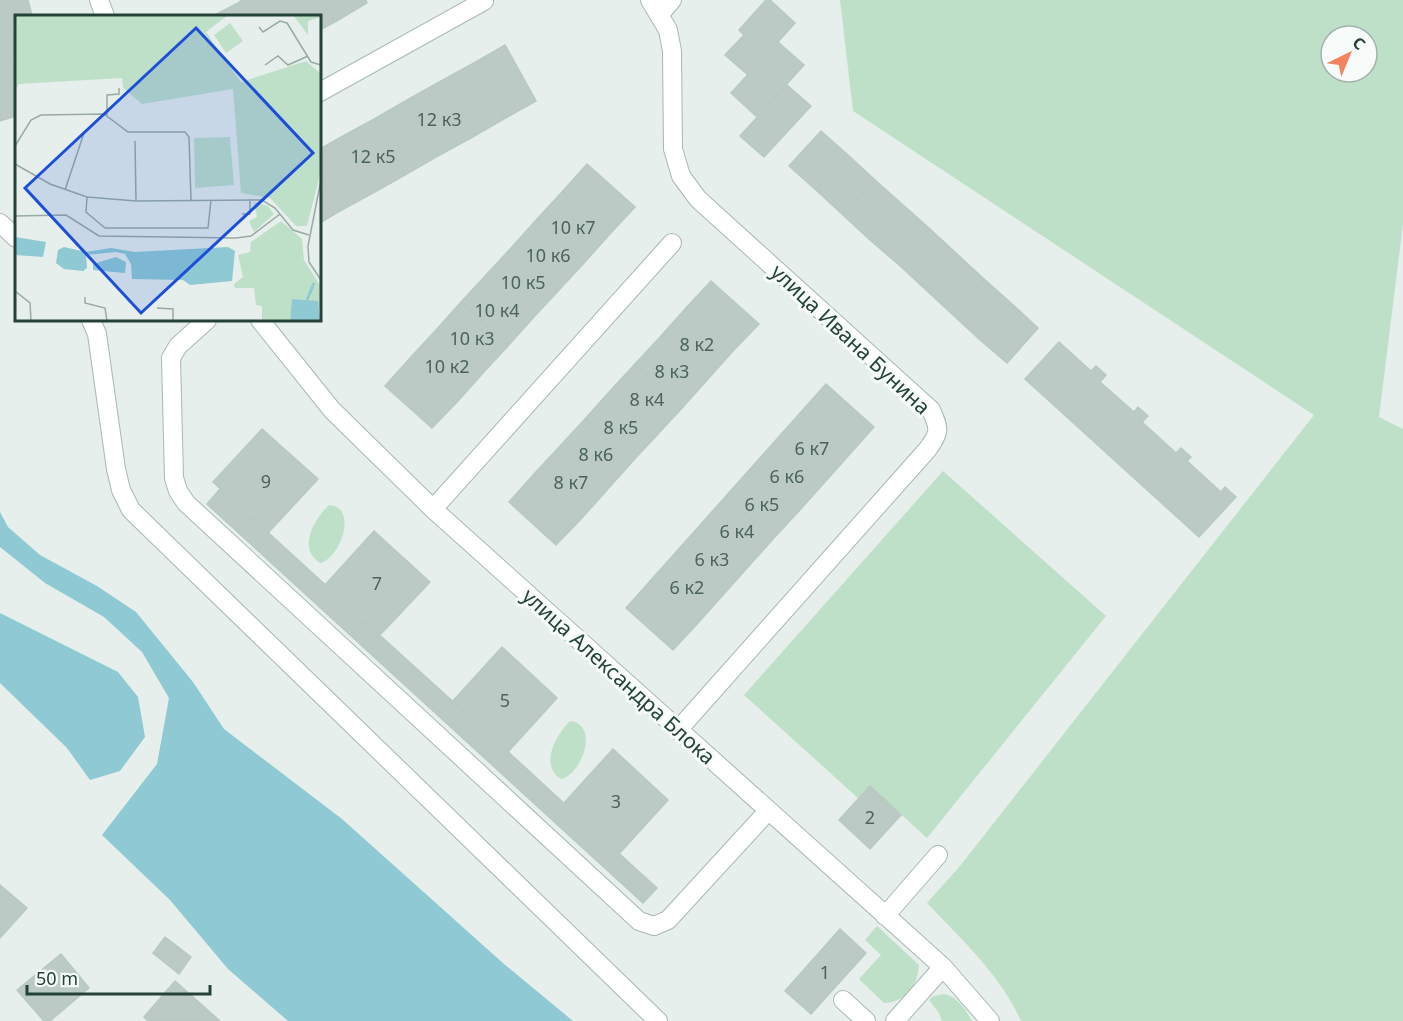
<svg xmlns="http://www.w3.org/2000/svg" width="1403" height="1021" font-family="'Noto Sans',sans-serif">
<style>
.green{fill:#bfe0c8;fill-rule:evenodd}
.water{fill:#8ec9d4}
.building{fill:#bbcac4;stroke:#b8c9c2;stroke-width:1.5}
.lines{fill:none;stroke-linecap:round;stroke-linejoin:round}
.minor-casing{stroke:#a8b8b2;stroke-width:20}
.minor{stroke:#fff;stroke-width:18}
.labels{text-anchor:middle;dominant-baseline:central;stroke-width:6;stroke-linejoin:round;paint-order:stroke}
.number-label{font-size:18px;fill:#4a645c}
.street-label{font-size:21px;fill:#24423a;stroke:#f7fbf9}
.inset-river{fill:none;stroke:#8ec9d4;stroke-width:3}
.inset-road{fill:none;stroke:#98aaa4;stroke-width:1.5}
.view{fill:#1d4ed8;fill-opacity:0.15;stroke:#1d4ed8;stroke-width:3}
.inset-edge{fill:none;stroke:#24423a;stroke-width:3}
</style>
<rect width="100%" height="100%" fill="#e6efeb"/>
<path class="green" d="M840 0H1403V224L1379 417 1403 429V1021H1021C1000 974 962 940 927 903L960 866 1314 415 853 111ZM1331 36H1367V72H1331Z
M943 471 1106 616 927 838 871 787 859 799 744 695Z
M329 505C359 507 340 559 320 563 297 549 314 519 329 505Z
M570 721C600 724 582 775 561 779 539 765 556 735 570 721Z
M877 926 919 965C918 985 906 1002 884 1003L859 979 881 955 865 940Z
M944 994C958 997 965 1009 972 1021H942L939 1013 929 1000 934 996Z"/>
<path class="water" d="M0 512 8 527 40 555 97 586 136 612 193 682 224 729 342 819 504 964 573 1021H288L228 969 170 900 102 835 157 764 169 698 142 652 104 617 45 583 0 547Z
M0 613 118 672 138 697 145 737 120 771 90 780 67 748 0 683Z"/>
<path class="building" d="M0 0H28L32 16H16V23L0 28Z
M242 0H279L289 16H246L238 3Z
M279 0H322L335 22 320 30V16H289Z
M322 0H366L367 3 335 22Z
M766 0H770L795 23 748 75 725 55 744 35 739 30Z
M238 3 246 16H213Z
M16 23V54L0 59V28Z
M778 42 804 65 757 117 731 93Z
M505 45 536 101 504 119 472 64Z
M16 54V85L0 90V59Z
M472 64 504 119 471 138 439 82Z
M439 82 471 138 438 156 407 100Z
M16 85V116L0 121V90Z
M787 85 811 106 764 157 740 136Z
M407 100 438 156 405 175 374 119Z
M374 119 405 175 373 193 341 137Z
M821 131 848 155 816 190 789 166Z
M341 137 373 193 340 211 320 175V149Z
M848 155 875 180 843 215 816 190Z
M587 164 635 207 609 235 562 192Z
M320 175 340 211 320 223Z
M875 180 902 204 870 240 843 215Z
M562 192 609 235 584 263 537 219Z
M902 204 930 229 898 264 870 240Z
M537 219 584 263 559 290 512 247Z
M930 229 957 254 925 289 898 264Z
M512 247 559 290 533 318 486 275Z
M957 254 984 279 952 314 925 289Z
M486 275 533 318 508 346 461 302Z
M984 279 1011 303 979 339 952 314Z
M711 281 759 324 733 351 686 308Z
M461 302 508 346 483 373 436 330Z
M1011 303 1038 328 1007 363 979 339Z
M686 308 733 351 708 379 661 336Z
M436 330 483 373 458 401 410 358Z
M661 336 708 379 683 407 635 364Z
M1059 342 1091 371 1096 366 1106 375 1100 382 1134 412 1138 407 1148 416 1142 422 1176 453 1181 448 1191 457 1187 461 1221 492 1225 487 1236 497 1199 537 1025 379Z
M410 358 458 401 432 428 385 386Z
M635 364 683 407 658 434 610 391Z
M826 384 874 427 849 455 801 412Z
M610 391 658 434 632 462 585 419Z
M801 412 849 455 824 483 776 440Z
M585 419 632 462 607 490 560 446Z
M262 429 318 479 268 533 251 517 246 523 225 504 231 499 213 482Z
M776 440 824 483 799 511 751 468Z
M560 446 607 490 582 518 534 474Z
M751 468 799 511 773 539 726 496Z
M534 474 582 518 556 545 509 502Z
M220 489 231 499 225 504 246 523 251 517 343 601 337 606 358 626 363 620 470 717 465 723 485 742 491 736 581 819 576 825 597 844 602 838 657 888 643 903 207 504Z
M726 496 773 539 748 567 701 524Z
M701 524 748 567 723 595 676 552Z
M374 531 430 582 380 635 363 620 358 626 337 606 343 601 325 585Z
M676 552 723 595 698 623 651 580Z
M651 580 698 623 673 650 626 608Z
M502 647 557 698 508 752 491 736 485 742 465 723 470 717 452 702Z
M613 749 668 800 619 854 602 838 597 844 576 825 581 819 564 803Z
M870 786 901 815 870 849 839 820Z
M0 885 27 908 0 938Z
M840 929 866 953 811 1014 785 991Z
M165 937 191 957 179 974 153 953Z
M61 954 89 988 50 1021H44L17 990Z
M175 981 220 1021H148L144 1017Z"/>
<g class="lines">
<defs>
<path id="minor" d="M99 0 105 16
M650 0 668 30 672 51 673 149 681 176 698 199 931 410C940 429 940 433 927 450L678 730
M660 14 672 0
M320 92 484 1
M0 223 16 238
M91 320 97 334 116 469 121 490 131 510 658 1021
M207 320 178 346 171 358 174 478 178 491 186 503 639 921 654 926 668 920 768 811
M260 320 332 410 433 509 943 967 990 1021
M433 509 672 243
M885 916 938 855
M843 1000 866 1021
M895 1021 943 967"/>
</defs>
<use href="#minor" class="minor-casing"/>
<use href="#minor" class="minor"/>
</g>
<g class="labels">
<g class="number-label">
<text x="439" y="119">12 к3</text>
<text x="373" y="156">12 к5</text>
<text x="573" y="227">10 к7</text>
<text x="548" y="255">10 к6</text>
<text x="523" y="282">10 к5</text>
<text x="497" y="310">10 к4</text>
<text x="472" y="338">10 к3</text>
<text x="697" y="344">8 к2</text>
<text x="447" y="366">10 к2</text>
<text x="672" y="371">8 к3</text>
<text x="647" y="399">8 к4</text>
<text x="621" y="427">8 к5</text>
<text x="812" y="448">6 к7</text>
<text x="596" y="454">8 к6</text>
<text x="787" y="476">6 к6</text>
<text x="266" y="481">9</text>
<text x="571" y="482">8 к7</text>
<text x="762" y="504">6 к5</text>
<text x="737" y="531">6 к4</text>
<text x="712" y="559">6 к3</text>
<text x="377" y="583">7</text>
<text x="687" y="587">6 к2</text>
<text x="505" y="700">5</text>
<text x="616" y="801">3</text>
<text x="870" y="817">2</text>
<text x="825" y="972">1</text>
</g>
<g class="street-label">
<text transform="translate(851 339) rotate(43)">улица Ивана Бунина</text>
<text transform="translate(619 676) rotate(42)">улица Александра Блока</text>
</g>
</g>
<g transform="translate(15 15)">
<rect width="306" height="306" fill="#e6efeb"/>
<path d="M0 0H213L191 17 226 67 291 46 306 59V156L292 211H281L255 183 226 178 218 74 127 89 108 73 107 63 4 69 0 75ZM278 0H306V2L293 6V20ZM215 8 228 26 211 38 199 20ZM215 122 219 170 180 173 179 123ZM239 187 253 191 259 199 239 217 234 206 242 202ZM266 206 287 224 289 245 306 272V306L305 294 275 299V306H247V291L241 290 239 273H220L219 269 228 262 223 240 235 237 236 227Z" fill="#bfe0c8"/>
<path d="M0 222 31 227 28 242 0 240ZM49 232 71 237 96 233 120 237 213 232 220 236 217 266 175 270 168 265 117 264 116 249 110 239 101 237 71 240 72 253 68 256 49 254 41 248 43 235ZM101 242 111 247 110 258 78 255V249ZM277 284 303 286 305 306H275Z" fill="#8ec9d4"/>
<path class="inset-river" d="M292 285 299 268"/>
<path class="inset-road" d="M244 12 248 17 265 6 272 8 296 47 306 50M250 50 263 41 273 50 293 41M92 100V80L104 79V73M120 126 121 186M0 131 16 105 26 100 89 99 113 117H170L174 122 176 185M0 149 35 169 72 182 121 186 247 185 260 193 278 215 294 220M306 165 293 231 294 247 306 265M50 175 69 118M72 182 71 197 90 213H193L196 185M227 199H235V184M0 201 51 200 84 221 221 223 236 221 265 199M0 276 15 288 16 306M70 282V288L90 293 92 306M142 293 158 294V306"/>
<path class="view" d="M181 13 298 138 126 298 10 173Z"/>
<rect width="306" height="306" class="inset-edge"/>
</g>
<g transform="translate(1349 54) rotate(43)"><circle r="28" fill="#f7fbf9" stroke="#a3b1ad" stroke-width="1.5"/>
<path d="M0-4.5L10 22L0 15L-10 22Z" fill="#f4845f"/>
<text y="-9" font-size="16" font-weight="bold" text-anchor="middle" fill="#24423a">С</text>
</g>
<path d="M27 985v9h183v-9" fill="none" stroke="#24423a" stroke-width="3"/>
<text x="36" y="985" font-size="18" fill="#24423a" stroke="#f7fbf9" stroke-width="4.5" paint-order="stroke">50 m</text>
</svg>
